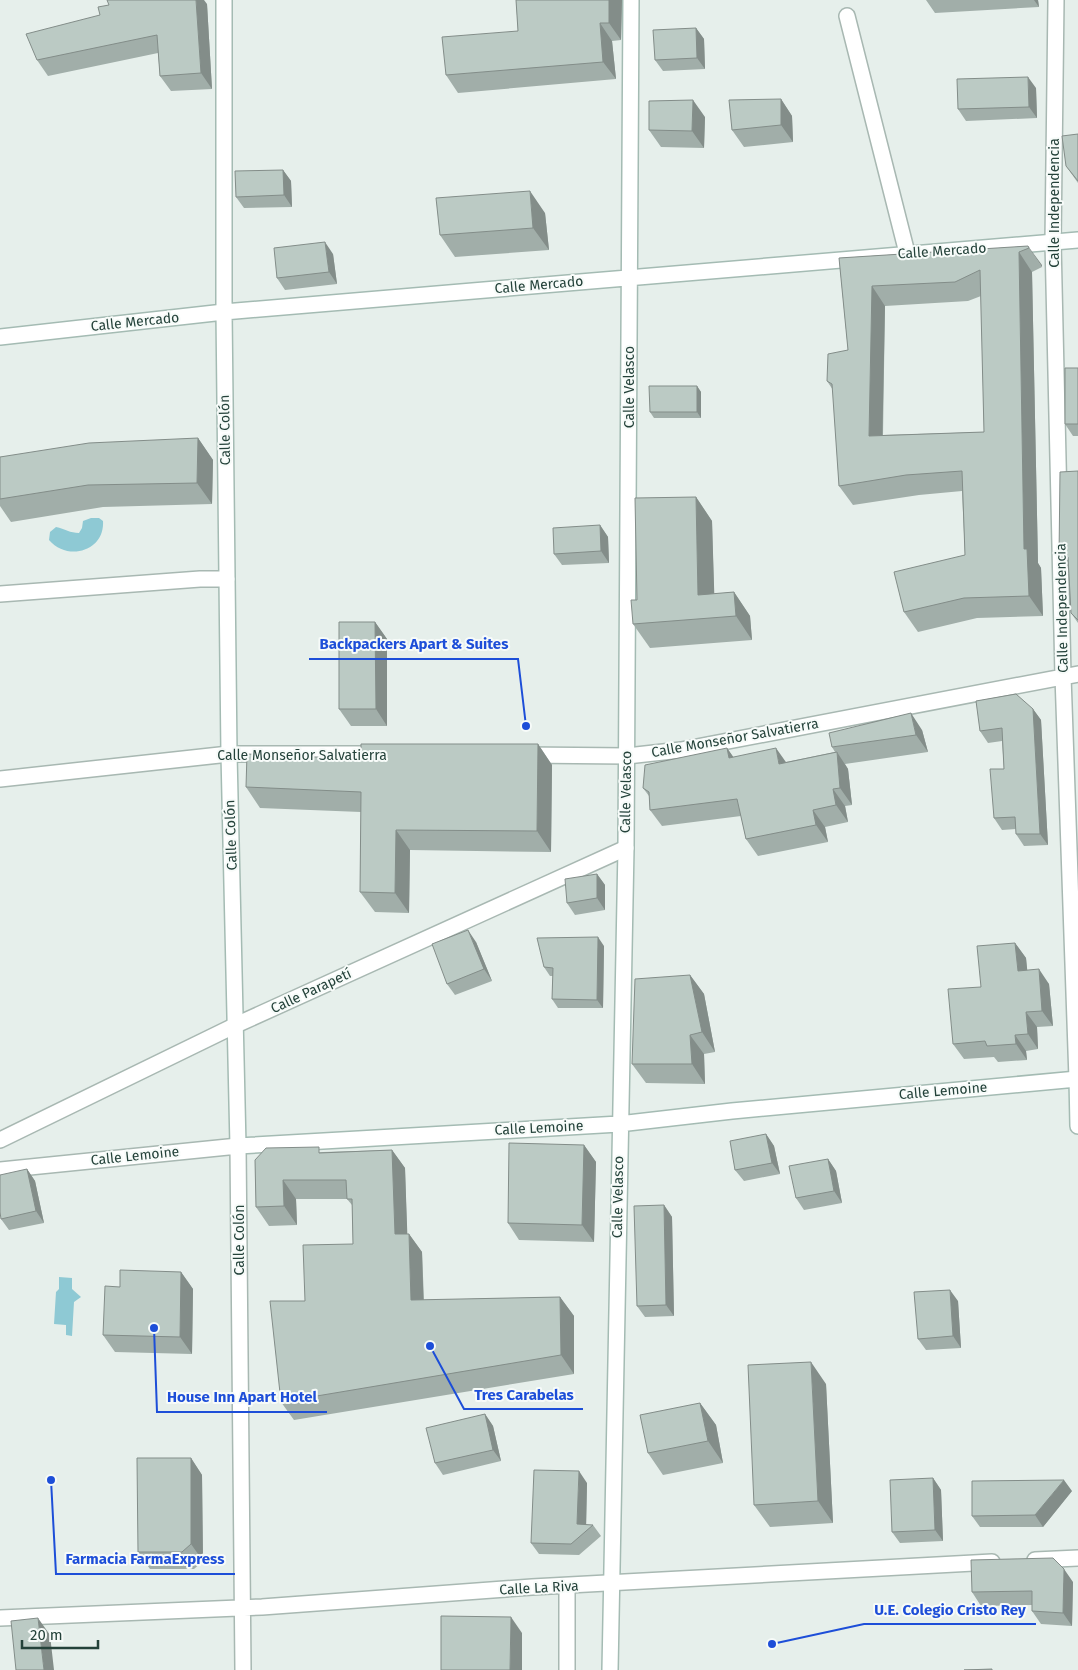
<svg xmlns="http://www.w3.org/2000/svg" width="1078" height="1670" font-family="'Fira Sans',sans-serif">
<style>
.water{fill:#8ec9d4}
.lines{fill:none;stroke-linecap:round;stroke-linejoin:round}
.lane-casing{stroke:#a8b8b2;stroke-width:18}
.street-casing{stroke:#a8b8b2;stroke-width:18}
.secondary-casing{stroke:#a4bbb3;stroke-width:18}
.lane{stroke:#fff;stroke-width:15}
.street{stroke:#fff;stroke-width:15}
.secondary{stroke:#fff;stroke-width:15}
.wall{fill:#a1aea9;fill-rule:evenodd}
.shaded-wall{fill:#838d89}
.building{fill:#bbcac4;stroke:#838d89;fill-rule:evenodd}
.labels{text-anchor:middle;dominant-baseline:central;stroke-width:4;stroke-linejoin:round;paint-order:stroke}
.street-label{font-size:14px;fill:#24423a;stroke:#f7fbf9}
.leader{fill:none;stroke:#1d4ed8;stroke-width:2}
.callout-dot{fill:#1d4ed8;stroke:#f7fbf9;stroke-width:2}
.callout-label{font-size:15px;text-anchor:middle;font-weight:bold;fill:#1d4ed8;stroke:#f7fbf9;stroke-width:4;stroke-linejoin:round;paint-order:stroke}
</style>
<rect width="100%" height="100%" fill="#e6efeb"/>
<path class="water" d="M91 518H99L103 521C105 551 68 562 49 540L50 532 56 527C65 529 70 533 79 533L82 528 83 521Z
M59 1277 72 1278V1289L81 1297 74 1302 72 1336 66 1335V1325L54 1324 56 1292 59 1289Z"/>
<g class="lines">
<defs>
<path id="lane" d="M847 16 907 253
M0 594 200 579H227"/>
<path id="street" d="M1056 0 1053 242 1063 676 1077 1079H1078
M524 755 627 756 681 750 1078 674
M0 779 229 754H381
M0 1140 236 1025 626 848
M0 1170 238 1146 243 1670
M1035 1560 1078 1558
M0 1618 262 1607 532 1587 992 1562
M567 1670V1586"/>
<path id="secondary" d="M224 0V312L229 754 238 1146 619 1124 732 1111 1077 1079 1078 1126
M0 337 224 312 1078 240
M610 1670 626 848 631 0"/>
</defs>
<use href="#lane" class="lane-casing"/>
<use href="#street" class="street-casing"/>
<use href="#secondary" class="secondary-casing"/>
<use href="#lane" class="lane"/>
<use href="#street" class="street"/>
<use href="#secondary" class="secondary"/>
</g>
<path class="wall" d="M516 0H622L621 40 612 41 616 79 458 93 446 75 518 31Z
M926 0H1038L1039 7 935 13Z
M207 4 212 89 171 91 160 76 158 53 48 76 37 60Z
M696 28 704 39 705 69 663 71 655 60Z
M1036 88 1037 118 966 121 958 109Z
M781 99 792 116 793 142 744 147 732 130Z
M705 117 704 148 661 147 649 130Z
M1078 134V183L1066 166Z
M283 170 291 181 292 207 244 208 236 197Z
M545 213 549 250 455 257 440 235Z
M1028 246 1042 267 1032 272 1038 563 1041 568 1043 616 977 618 918 632 904 612 965 555 962 491 919 495 853 505 839 486 833 390 827 381 848 350 839 258ZM981 296 984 432 883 435 885 306 968 301Z
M333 254 337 284 285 290 277 278Z
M1078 368V436H1073L1065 424Z
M697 386 701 392V418H654L650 412Z
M198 438 213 460 212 504 103 507 11 522 0 506V457Z
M1078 471V623L1071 613 1069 570 1059 557Z
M696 497 712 521 714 594 734 592 750 616 752 640 650 648 633 624Z
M600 525 608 537 609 563 562 565 554 554Z
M375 622 387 639V726H351L339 709Z
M1033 709 1041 720 1048 845 1024 846 1016 834V829L1002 830 994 818 1004 769 1002 741 988 743 980 731Z
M922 730 928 752 845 764 848 769 852 805 845 806 848 822 825 827 828 842 758 856 746 839 741 816 662 826 650 810 649 796 643 788 727 748 733 757 786 762 835 752 832 747Z
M538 744 552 765 551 852 410 850 409 913 375 912 360 892 361 812 260 808 246 787 361 759Z
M597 874 605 885V910L575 915 567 903Z
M476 942 492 981 455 995 447 984Z
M1015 943 1026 958 1027 970 1049 984 1053 1026 1037 1027 1038 1049 1026 1051 1027 1060 998 1062 994 1057 964 1059 953 1044 981 987Z
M604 946 603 1008H558L552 999 553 976H550L544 967Z
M690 975 704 994 715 1052 704 1054 705 1084 646 1083 632 1064Z
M766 1134 774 1146 780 1174 744 1181 735 1170Z
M584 1145 596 1162 594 1242 519 1240 508 1223Z
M392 1150 405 1168 407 1234H409L422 1252 424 1300 560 1297 574 1316V1374L294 1420 281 1402 305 1301 353 1244 352 1205 347 1199H296L297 1225 269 1226 256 1207 255 1160 323 1152Z
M828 1159 836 1171 842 1203 804 1210 796 1198Z
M27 1169 35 1181 44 1223 9 1230 1 1219Z
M664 1205 672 1217 674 1316 645 1317 637 1306Z
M181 1272 193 1289 192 1354 115 1352 103 1335 120 1287Z
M958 1301 961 1348 926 1350 918 1339Z
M826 1384 833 1523 770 1527 754 1505Z
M700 1403 716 1425 723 1463 663 1475 648 1453Z
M485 1414 493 1426 501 1461 443 1475 435 1463Z
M191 1458 202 1475 203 1561 194 1569H150L138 1552Z
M933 1478 941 1490 943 1541 900 1543 892 1532Z
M587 1483 586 1525H593L601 1536 579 1555 539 1554 531 1543Z
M1072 1491 1043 1527H980L972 1516Z
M1073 1582 1072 1626 1041 1624 1032 1611V1605L981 1606 972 1592Z"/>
<path class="shaded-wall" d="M196 0H204L207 4 212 89 201 73Z
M609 0H622L621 40 609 23Z
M1034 0H1038L1039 7Z
M600 23 612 41 616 79 603 62Z
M696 28 704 39 705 69 697 58Z
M1028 77 1036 88 1037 118 1029 107Z
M781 99 792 116 793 142 781 125Z
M693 100 705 117 704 148 692 131Z
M283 170 291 181 292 207 284 195Z
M530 191 545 213 549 250 533 228Z
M325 242 333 254 337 284 329 272Z
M1028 246 1042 265V267L1029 248Z
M1019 252 1032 272 1038 563 1041 568 1043 616 1029 596 1024 549Z
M872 286 885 306 882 455 869 436Z
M697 386 701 392V418L697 412Z
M198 438 213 460 212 504 197 483Z
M696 497 712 521 715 617 698 595Z
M600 525 608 537 609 563 601 551Z
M734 592 750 616 752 640 736 616Z
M375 622 387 639V726L376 709Z
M1033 709 1041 720 1048 845 1040 834Z
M911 713 922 730 928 752 916 735Z
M538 744 552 765 551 852 537 831Z
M727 748 739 765 729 758Z
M776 748 788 765 779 764Z
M837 752 848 769 852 805 840 788Z
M833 789 845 806 848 822 836 805Z
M813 810 825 827 828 842 816 825Z
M396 830 410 850 409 913 395 893Z
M597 874 605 885V910L597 898Z
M468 930 476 942 492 981 484 969Z
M598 937 604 946 603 1008 597 1000Z
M1015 943 1026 958 1029 987 1018 971Z
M1039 969 1049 984 1053 1026 1042 1011Z
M690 975 704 994 715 1052 702 1032Z
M1026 1012 1037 1027 1038 1049 1028 1034Z
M690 1035 704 1054 705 1084 692 1064Z
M1015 1035 1026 1051 1027 1060 1016 1044Z
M766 1134 774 1146 780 1174 772 1163Z
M584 1145 596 1162 594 1242 582 1225Z
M392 1150 405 1168 408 1253 395 1234Z
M828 1159 836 1171 842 1203 834 1191Z
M27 1169 35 1181 44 1223 36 1211Z
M283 1180 296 1199 297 1225 284 1206Z
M664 1205 672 1217 674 1316 666 1305Z
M409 1234 422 1252 424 1319 411 1300Z
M181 1272 193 1289 192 1354 180 1337Z
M950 1290 958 1301 961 1348 953 1336Z
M560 1297 574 1316V1374L561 1355Z
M811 1362 826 1384 833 1523 818 1501Z
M700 1403 716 1425 723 1463 708 1441Z
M485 1414 493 1426 501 1461 493 1450Z
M191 1458 202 1475 203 1561 191 1544Z
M579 1471 587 1483 586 1531 577 1524Z
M933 1478 941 1490 943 1541 935 1530Z
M1064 1480 1072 1491 1043 1527 1035 1515Z
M1064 1569 1073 1582 1072 1626 1063 1613Z
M511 1617 522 1633V1670H510Z
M38 1618 50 1635 54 1670H44Z"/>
<path class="building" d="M107 0H196L201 73 160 76 157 35 37 60 26 34 100 15 98 7 109 5Z
M516 0H609V23H600L603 62 446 75 442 37 518 31Z
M696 28 697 58 655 60 653 30Z
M1028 77 1029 107 958 109 957 79Z
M781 99V125L732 130 729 100Z
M693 100 692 131 649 130V101Z
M1078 134V181L1066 166 1062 136Z
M283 170 284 195 236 197 235 171Z
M530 191 533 228 440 235 436 198Z
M325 242 329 272 277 278 274 248Z
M1028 246 1029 248 1019 252 1024 549H1027L1029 596 964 598 904 612 894 572 965 555 962 471 906 475 839 486 832 384 827 381 828 354 848 350 839 258ZM980 270 984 432 869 436 872 286 955 282Z
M1065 368H1078V424H1065Z
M649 386H697V412H650Z
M198 438 197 483 88 485 0 499V457L89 443Z
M1078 471V620L1071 613 1068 557H1059L1060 472Z
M696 497 698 595 734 592 736 616 633 624 631 600H637L635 498Z
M600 525 601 551 554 554 553 528Z
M339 622H375L376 709H339Z
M1016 694 1033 709 1040 834H1016L1015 817 994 818 990 769H1004L1002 728 980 731 976 701Z
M911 713 916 735 832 747 829 733Z
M361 744H538L537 831 396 830 395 893 360 892 361 792 246 787 247 754 361 759Z
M727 748 729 758 776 748 779 764 837 752 840 788 833 789 836 805 813 810 816 825 746 839 737 799 650 810 649 792 643 788 645 765Z
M597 874V898L567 903 565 879Z
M468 930 484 969 447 984 432 944Z
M598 937 597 1000 552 999 553 968 544 967 537 938Z
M1015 943 1018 971 1039 969 1042 1011 1026 1012 1028 1034 1015 1035 1016 1044 987 1046 985 1041 953 1044 948 989 981 987 977 946Z
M690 975 702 1032 690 1035 692 1064H632L635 979Z
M766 1134 772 1163 735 1170 730 1141Z
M509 1143 584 1145 582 1225 508 1223Z
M319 1147V1153L392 1150 395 1234H409L411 1300 560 1297 561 1355 281 1402 270 1301H305L303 1245 353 1244 352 1199H347L346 1180H283L284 1206 256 1207 255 1160 266 1148Z
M828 1159 834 1191 796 1198 789 1166Z
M27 1169 36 1211 1 1219 0 1212V1175Z
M664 1205 666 1305 637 1306 634 1206Z
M120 1270 181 1272 180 1337 103 1335 105 1286 120 1287Z
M950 1290 953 1336 918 1339 914 1292Z
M811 1362 818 1501 754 1505 748 1365Z
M700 1403 708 1441 648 1453 640 1415Z
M485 1414 493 1450 435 1463 426 1428Z
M137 1458H191V1544L182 1552H138Z
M534 1470 579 1471 577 1524 593 1525 571 1544 531 1543Z
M933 1478 935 1530 892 1532 890 1480Z
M1064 1480 1035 1515 972 1516V1481Z
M1053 1558 1064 1569 1063 1613 1032 1611V1591L972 1592 971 1560Z
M441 1616 511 1617 510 1670H441Z
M38 1618 44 1670H16L11 1621Z
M992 1669V1670H964Z"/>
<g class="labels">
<g class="street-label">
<text transform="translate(1054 203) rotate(-90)">Calle Independencia</text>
<text transform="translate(942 251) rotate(-4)">Calle Mercado</text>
<text transform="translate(539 285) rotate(-5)">Calle Mercado</text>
<text transform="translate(135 322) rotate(-6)">Calle Mercado</text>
<text transform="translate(629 387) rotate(-90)">Calle Velasco</text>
<text transform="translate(225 430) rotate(-91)">Calle Colón</text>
<text transform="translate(1062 608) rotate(-91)">Calle Independencia</text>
<text transform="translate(735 738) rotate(-10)">Calle Monseñor Salvatierra</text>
<text x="302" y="755">Calle Monseñor Salvatierra</text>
<text transform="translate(626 792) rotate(-89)">Calle Velasco</text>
<text transform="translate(231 835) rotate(-92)">Calle Colón</text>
<text transform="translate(311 991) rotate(-25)">Calle Parapetí</text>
<text transform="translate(943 1091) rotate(-5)">Calle Lemoine</text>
<text transform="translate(539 1128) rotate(-3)">Calle Lemoine</text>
<text transform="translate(135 1156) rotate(-6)">Calle Lemoine</text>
<text transform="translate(618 1197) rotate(-89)">Calle Velasco</text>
<text transform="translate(239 1240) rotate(-90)">Calle Colón</text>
<text transform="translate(539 1588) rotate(-3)">Calle La Riva</text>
</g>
</g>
<path class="leader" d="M526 726L518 659H309M430 1346L464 1409H583M154 1328L157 1412H327M51 1480L56 1574H235M772 1644L864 1624H1036"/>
<g class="callout-dot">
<circle cx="526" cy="726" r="5"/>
<circle cx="430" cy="1346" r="5"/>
<circle cx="154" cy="1328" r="5"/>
<circle cx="51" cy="1480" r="5"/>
<circle cx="772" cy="1644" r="5"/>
</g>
<g class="callout-label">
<text x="414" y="649">Backpackers Apart &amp; Suites</text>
<text x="524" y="1400">Tres Carabelas</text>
<text x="242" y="1402">House Inn Apart Hotel</text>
<text x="145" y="1564">Farmacia FarmaExpress</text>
<text x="950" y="1615">U.E. Colegio Cristo Rey</text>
</g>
<path d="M22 1640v8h76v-8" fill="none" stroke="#24423a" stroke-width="2.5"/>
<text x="30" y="1640" font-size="15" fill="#24423a" stroke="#f7fbf9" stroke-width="4" paint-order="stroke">20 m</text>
</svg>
